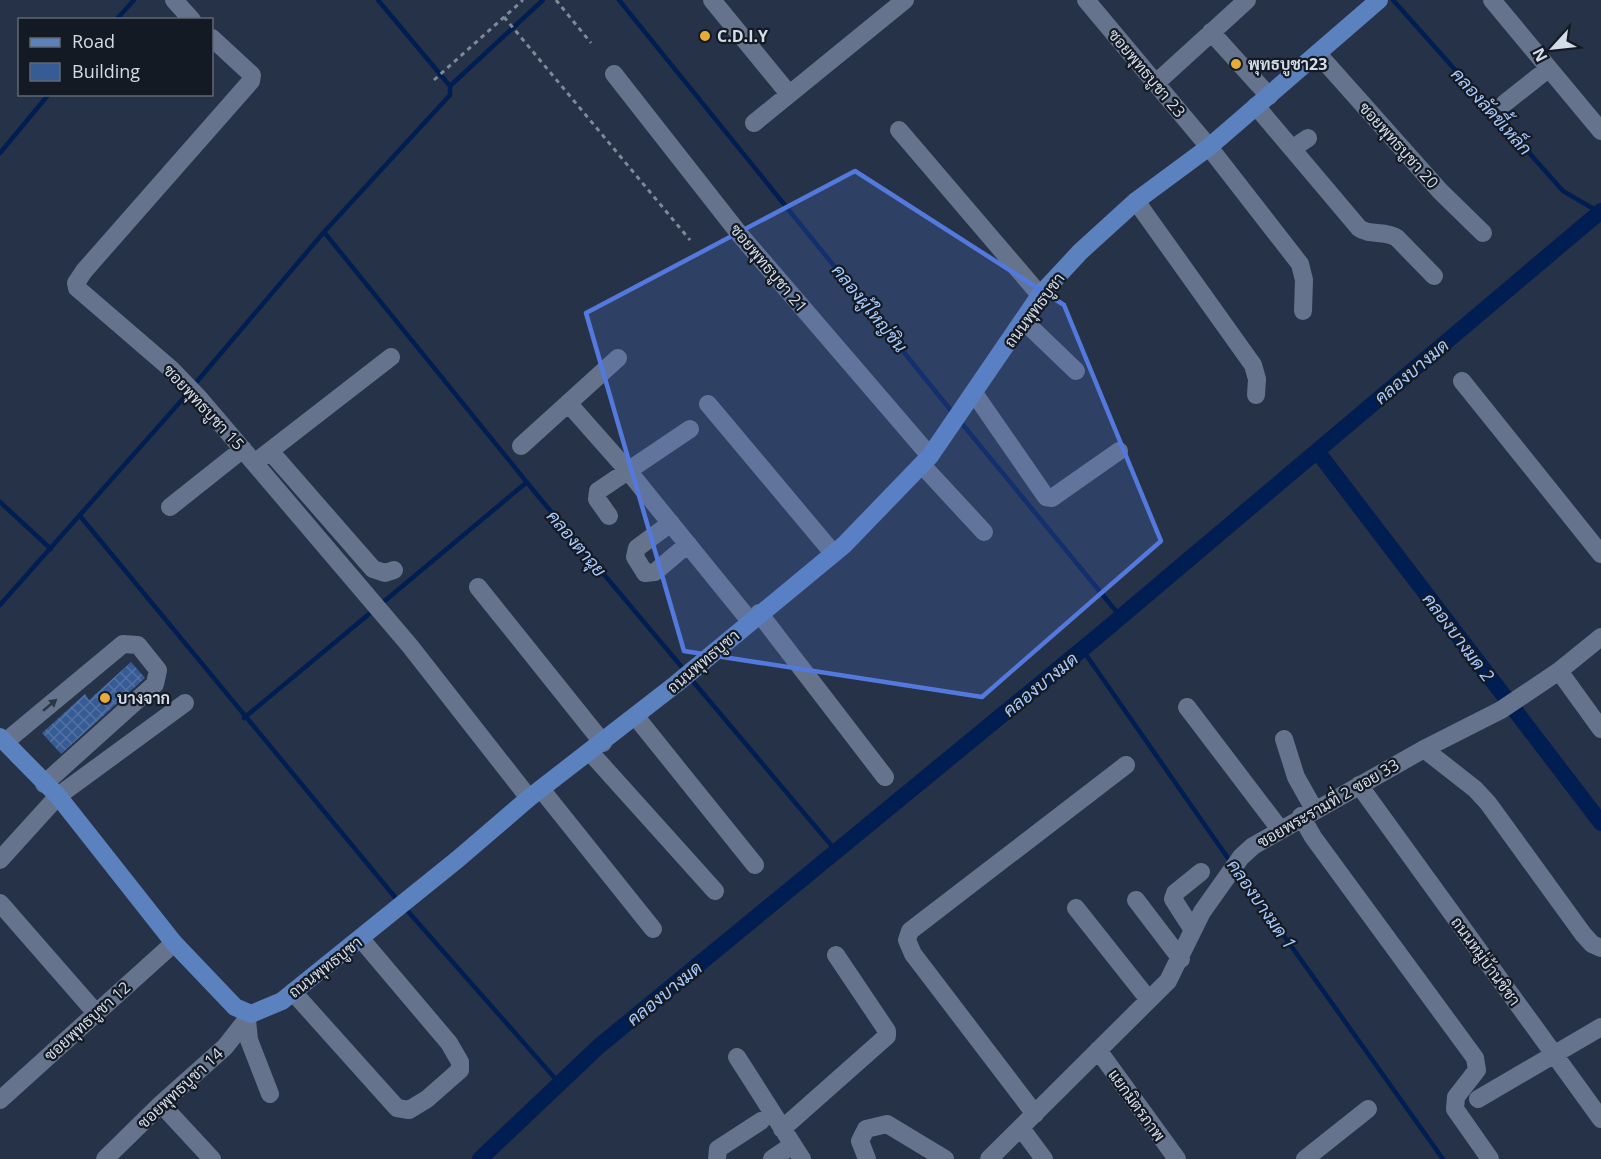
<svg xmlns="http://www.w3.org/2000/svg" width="1601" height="1159" font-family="'Open Sans',Sarabun,sans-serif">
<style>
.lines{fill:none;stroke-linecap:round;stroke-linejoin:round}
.stream{stroke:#001e52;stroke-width:4.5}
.canal{stroke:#001e52;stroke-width:16}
.building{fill:url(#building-cross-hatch)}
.path{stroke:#7e899a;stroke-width:3;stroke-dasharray:4.5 4.5;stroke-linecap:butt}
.minor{stroke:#65748c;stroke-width:18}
.major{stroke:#5b81be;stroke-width:18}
.oneway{fill:#2c3542}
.marked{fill:#5479dd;fill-opacity:0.2;stroke:#5479dd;stroke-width:4.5;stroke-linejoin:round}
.poi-dot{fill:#e8ab37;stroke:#141a23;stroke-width:2}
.labels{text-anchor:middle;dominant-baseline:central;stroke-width:4.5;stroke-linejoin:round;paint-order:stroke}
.poi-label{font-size:16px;font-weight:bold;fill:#d3dce9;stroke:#141a23;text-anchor:start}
.street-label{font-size:16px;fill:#d3dce9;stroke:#141a23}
.water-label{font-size:18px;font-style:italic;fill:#a9cafd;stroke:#141a23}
</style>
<defs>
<pattern id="building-cross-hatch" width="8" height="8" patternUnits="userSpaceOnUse" patternTransform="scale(1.5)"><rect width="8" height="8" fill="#365b95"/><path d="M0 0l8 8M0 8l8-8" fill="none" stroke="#5272a4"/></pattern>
</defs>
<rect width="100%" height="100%" fill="#253247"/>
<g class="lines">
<path class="stream" d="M619 0 953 413
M1393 0 1563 191 1599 212
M116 20 134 0
M450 86 543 0
M0 153 49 94
M324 232 538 496 686 672
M194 385 324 232 450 95V86L378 0
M959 420 1120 616
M0 502 51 549
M80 516 399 902
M381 604 527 482
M0 605 189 392
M1082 649 1232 864
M691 679 836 851
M244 718 375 609
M1237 870 1443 1159
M405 908 560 1084"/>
<path class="canal" d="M1317 451 1601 823
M480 1159 598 1047 1097 637 1601 211"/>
</g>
<path class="building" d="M131 662 145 678 61 754 42 733 85 694 89 700Z"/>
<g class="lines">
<path class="path" d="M556 0 591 43
M504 17 690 240
M434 80 523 0"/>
<path class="minor" d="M174 0 192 20
M712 0 789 94
M1086 0 1209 147 1300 264 1304 280 1303 311
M1492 0 1601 131
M1211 32 1269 96
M212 38 252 75 251 81 84 271 76 283 77 288 171 369 199 398 410 646 529 798
M1318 54 1440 191 1483 233
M614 74 741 236 930 456
M1156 83 1247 0
M1505 103 1548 69
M1256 106 1359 228C1369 236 1385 230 1397 238L1434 276
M754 123 905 0
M899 130 1040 295
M1292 149 1308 138
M1136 201 1253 365 1257 379 1256 395
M1024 321 1076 371
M1462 381 1601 554
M974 393 1046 497 1052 498 1059 493 1119 451
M568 403 629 472 750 621
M708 404 833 553
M521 446 618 358
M270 451 373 569 385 573 394 570
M262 457 391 357
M922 465 984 532
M170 507 243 449
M609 516 597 499 598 491 690 429
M671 523 637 548 635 557 645 573 655 572 688 544
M478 587 603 743
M759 613 885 777
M1559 671 1601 729
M1187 707 1279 828
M636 717 755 865
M1284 739 1296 777 1314 809
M5 742 123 644 138 645 158 670 155 684 44 784
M1424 749 1475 789 1488 803 1583 934 1592 944 1601 948
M590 752 715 891
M1359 785 1601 1119
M541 789 653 929
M1301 816 1313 837 1475 1058 1477 1070 1456 1097 1455 1109 1490 1159
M0 860 58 796 185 703
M1136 900 1181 959
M0 903 96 1013
M1076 908 1149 1000
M1193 930 1173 899 1175 893 1201 872
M293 992 397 1108 409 1110 427 1099 460 1070V1062L449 1043 361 939
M247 1020 249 1040 270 1094
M1098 1050 1177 1159
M737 1057 802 1159
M1478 1099 1601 1027
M0 1100 174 943
M161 1104 212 1159
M1035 1114 913 954 907 940 910 931 1126 765
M1021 1128 1044 1159
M782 1129 887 1036V1031L836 955
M105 1159 161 1104 225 1047 251 1014
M717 1159 718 1149 761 1121
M772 1159 791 1146
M867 1159 860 1141 866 1129 887 1124 945 1159
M989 1159 1168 981 1202 912 1241 857 1253 846 1424 749 1501 710 1559 671 1601 637
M1305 1159 1368 1109"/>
<path class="major" d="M0 737 58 796 174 943 235 1007 251 1014 282 1001 458 859 529 798 676 684 844 545 930 456 1040 295 1080 252 1136 201 1209 147 1379 0"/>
</g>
<defs><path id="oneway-solid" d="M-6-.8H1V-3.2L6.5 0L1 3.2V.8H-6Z" transform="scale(1.5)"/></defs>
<use class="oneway" href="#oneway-solid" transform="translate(50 705) rotate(-40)"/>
<path class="marked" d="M855 171 1064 305 1161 541 982 697 684 651 586 313Z"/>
<g class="poi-dot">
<circle cx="705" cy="36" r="6"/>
<circle cx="1236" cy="64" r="6"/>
<circle cx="105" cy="698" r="6"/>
</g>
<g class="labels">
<g class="poi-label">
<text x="717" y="36">C.D.I.Y</text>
<text x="1248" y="64">พุทธบูชา23</text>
<text x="117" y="698">บางจาก</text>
</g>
<g class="street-label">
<text transform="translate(1147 73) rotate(50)">ซอยพุทธบูชา 23</text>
<text transform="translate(1399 145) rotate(48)">ซอยพุทธบูชา 20</text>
<text transform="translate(769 268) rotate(50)">ซอยพุทธบูชา 21</text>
<text transform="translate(1034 310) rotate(-53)">ถนนพุทธบูชา</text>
<text transform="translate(204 407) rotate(47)">ซอยพุทธบูชา 15</text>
<text transform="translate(703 661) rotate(-40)">ถนนพุทธบูชา</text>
<text transform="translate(1328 803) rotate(-30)">ซอยพระรามที่ 2 ซอย 33</text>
<text transform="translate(1486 961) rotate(54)">ถนนหมู่บ้านชิชา</text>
<text transform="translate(325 967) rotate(-38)">ถนนพุทธบูชา</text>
<text transform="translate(87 1021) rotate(-42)">ซอยพุทธบูชา 12</text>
<text transform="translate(180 1088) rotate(-43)">ซอยพุทธบูชา 14</text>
<text transform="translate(1137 1105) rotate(54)">แยกมิตรภาพ</text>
</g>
<g class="water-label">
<text transform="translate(1492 111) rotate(48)">คลองลัดขี้เหล็ก</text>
<text transform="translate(870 308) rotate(51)">คลองผู้ใหญ่ชิน</text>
<text transform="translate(1411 371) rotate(-40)">คลองบางมด</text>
<text transform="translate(577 543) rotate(50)">คลองตาฉุย</text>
<text transform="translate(1459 637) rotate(53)">คลองบางมด 2</text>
<text transform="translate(1040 684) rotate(-39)">คลองบางมด</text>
<text transform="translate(1262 904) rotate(55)">คลองบางมด 1</text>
<text transform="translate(664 993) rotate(-39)">คลองบางมด</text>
</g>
</g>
<rect x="18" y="18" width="195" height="78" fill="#141a23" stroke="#606872" stroke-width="1.5"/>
<rect x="30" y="38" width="30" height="9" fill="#5b81be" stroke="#606872" stroke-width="1.5"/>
<text x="72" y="48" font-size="18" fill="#d3dce9">Road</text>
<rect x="30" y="63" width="30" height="18" fill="#365b95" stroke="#606872" stroke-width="1.5"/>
<text x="72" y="78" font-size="18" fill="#d3dce9">Building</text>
<g transform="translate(1553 48) rotate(243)" stroke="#141a23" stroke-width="4.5" paint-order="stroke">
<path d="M0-4.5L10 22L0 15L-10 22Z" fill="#d3dce9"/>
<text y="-9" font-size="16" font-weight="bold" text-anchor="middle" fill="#d3dce9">N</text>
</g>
</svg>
